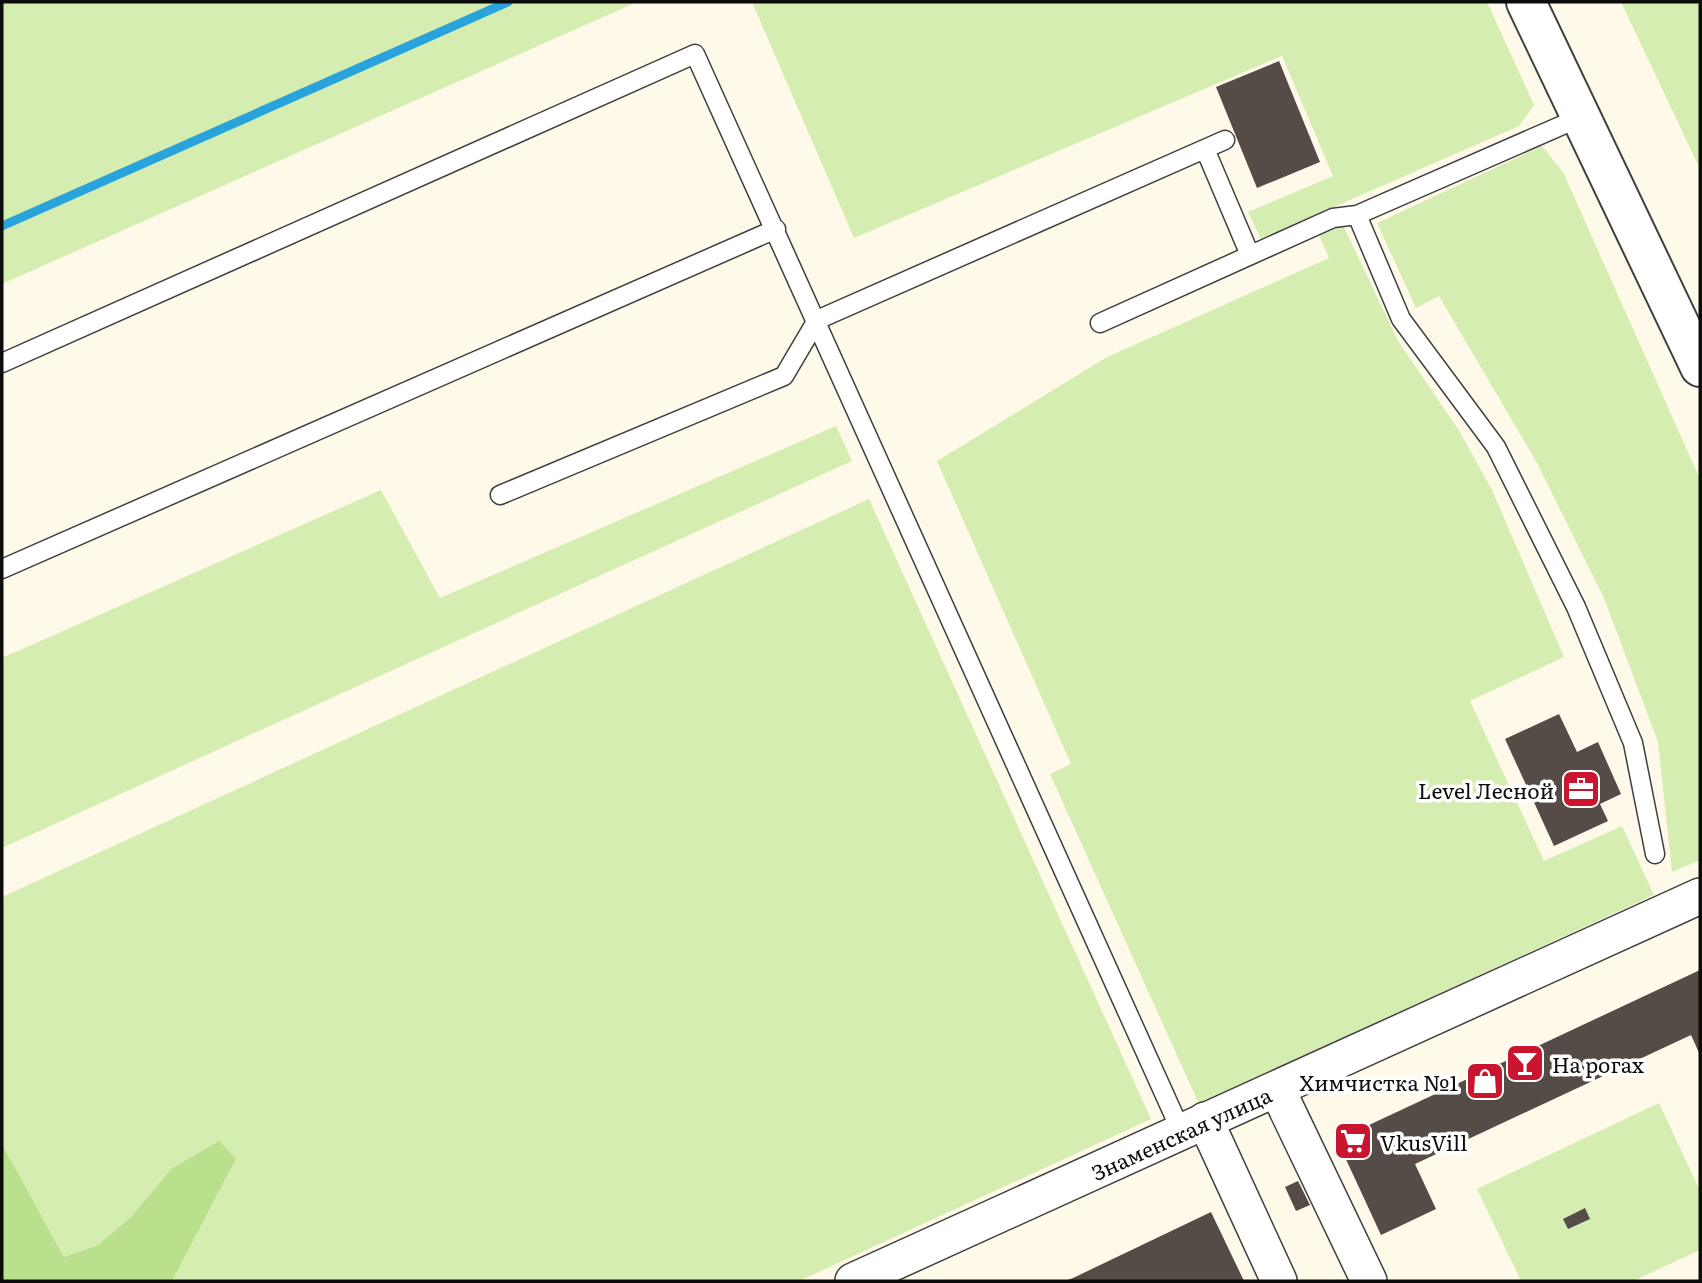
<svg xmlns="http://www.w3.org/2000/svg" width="1702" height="1283" font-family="Literata,serif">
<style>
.green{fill:#d5edb0}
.forest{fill:#b9e08d}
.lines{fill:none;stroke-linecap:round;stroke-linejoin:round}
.stream{stroke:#28a3db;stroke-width:9}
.building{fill:#554b47}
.service-casing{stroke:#3f3f3f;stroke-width:21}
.minor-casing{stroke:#3f3f3f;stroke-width:38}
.tertiary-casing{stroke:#3f3f3f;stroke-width:42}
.service{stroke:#fff;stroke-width:18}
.minor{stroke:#fff;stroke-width:35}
.tertiary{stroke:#fff;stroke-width:38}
.labels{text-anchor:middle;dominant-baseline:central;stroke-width:7;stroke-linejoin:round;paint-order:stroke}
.poi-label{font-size:21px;fill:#0c0c0c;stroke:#fff;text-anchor:end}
.street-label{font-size:21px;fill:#0c0c0c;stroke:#fff}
</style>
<rect width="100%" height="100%" fill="#fff9ea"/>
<path class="green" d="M2 2H637L2 284Z
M752 2H1487L1534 105 1519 126 1261 239 1248 212 1333 176 1282 56 854 238Z
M1621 2H1700V169Z
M1542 146 1563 172 1700 479V860L1672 872 1658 742 1604 598 1537 463 1439 296 1416 308 1377 223Z
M1342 223 1398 341 1460 432 1492 490 1564 657 1470 701 1544 861 1622 826 1654 895 1199 1104 1050 774 1071 764 937 461 1107 357 1329 258 1318 233Z
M836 426 852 461 2 848V658L381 490 440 598Z
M869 499 1151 1119 799 1281H172L236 1159 219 1142 171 1169 132 1216 98 1245 64 1257 2 1144V897Z
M1659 1103 1700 1191V1250L1633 1281H1521L1477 1189Z"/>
<path class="forest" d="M219 1141 236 1159 172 1281H2V1144L64 1257 98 1245 132 1216 171 1169Z"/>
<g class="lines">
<path class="stream" d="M2 226 508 2"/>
</g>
<path class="building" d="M1279 61 1320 162 1257 188 1216 87Z
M1559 714 1577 752 1598 742 1621 794 1600 804 1608 821 1554 846 1505 739Z
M1700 970V1055L1691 1035 1415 1164 1436 1209 1381 1235 1337 1140Z
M1298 1181 1310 1205 1296 1211 1285 1187Z
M1585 1208 1590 1219 1568 1229 1563 1219Z
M1211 1212 1244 1281H1065L1073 1278Z"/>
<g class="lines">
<defs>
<path id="service" d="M1581 117 1357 215 1401 319 1496 447 1576 607 1633 743 1655 854
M1205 149 1250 255
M1100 323 1333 218 1357 215
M2 363 695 54 1181 1131
M500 495 784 376 817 320 1225 140
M2 569 776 229"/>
<g id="minor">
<path d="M1277 1089 1369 1281"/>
<path d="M1205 1120 1279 1281"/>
<path id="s1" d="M853 1281 1700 896"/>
</g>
<path id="tertiary" d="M1526 2 1700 367"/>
</defs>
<use href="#service" class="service-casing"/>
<use href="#minor" class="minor-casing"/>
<use href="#tertiary" class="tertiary-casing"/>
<use href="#service" class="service"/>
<use href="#minor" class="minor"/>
<use href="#tertiary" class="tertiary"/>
</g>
<defs>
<symbol id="office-square" viewBox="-11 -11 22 22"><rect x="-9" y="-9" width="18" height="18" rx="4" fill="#c9162e" stroke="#fff"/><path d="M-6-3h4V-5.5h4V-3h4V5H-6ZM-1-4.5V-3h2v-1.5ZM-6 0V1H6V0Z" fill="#fff"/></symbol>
<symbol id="bar-square" viewBox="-11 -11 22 22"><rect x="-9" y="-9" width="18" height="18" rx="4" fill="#c9162e" stroke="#fff"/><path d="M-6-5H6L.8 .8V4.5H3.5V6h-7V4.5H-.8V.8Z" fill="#fff"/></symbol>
<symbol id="shop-square" viewBox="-11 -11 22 22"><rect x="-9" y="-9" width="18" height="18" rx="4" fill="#c9162e" stroke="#fff"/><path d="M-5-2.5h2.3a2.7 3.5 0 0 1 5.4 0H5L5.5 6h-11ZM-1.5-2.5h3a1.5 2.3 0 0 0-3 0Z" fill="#fff"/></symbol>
<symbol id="supermarket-square" viewBox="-11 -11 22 22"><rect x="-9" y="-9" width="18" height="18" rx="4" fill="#c9162e" stroke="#fff"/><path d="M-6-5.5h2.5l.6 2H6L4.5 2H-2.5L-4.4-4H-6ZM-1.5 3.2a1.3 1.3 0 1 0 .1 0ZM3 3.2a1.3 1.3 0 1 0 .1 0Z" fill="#fff"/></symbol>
</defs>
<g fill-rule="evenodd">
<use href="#office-square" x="1559" y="767" width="44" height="44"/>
<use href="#bar-square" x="1503" y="1041" width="44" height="44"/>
<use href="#shop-square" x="1463" y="1059" width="44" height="44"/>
<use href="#supermarket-square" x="1331" y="1119" width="44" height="44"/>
</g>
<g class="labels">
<g class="poi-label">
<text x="1554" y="789">Level Лесной</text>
<text x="1552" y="1063" text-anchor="start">На рогах</text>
<text x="1458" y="1081">Химчистка №1</text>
<text x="1380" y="1141" text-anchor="start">VkusVill</text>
</g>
<g class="street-label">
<text stroke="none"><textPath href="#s1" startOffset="360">Знаменская улица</textPath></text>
</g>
</g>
<rect width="1702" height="1283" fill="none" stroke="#0c0c0c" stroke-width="7"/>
</svg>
